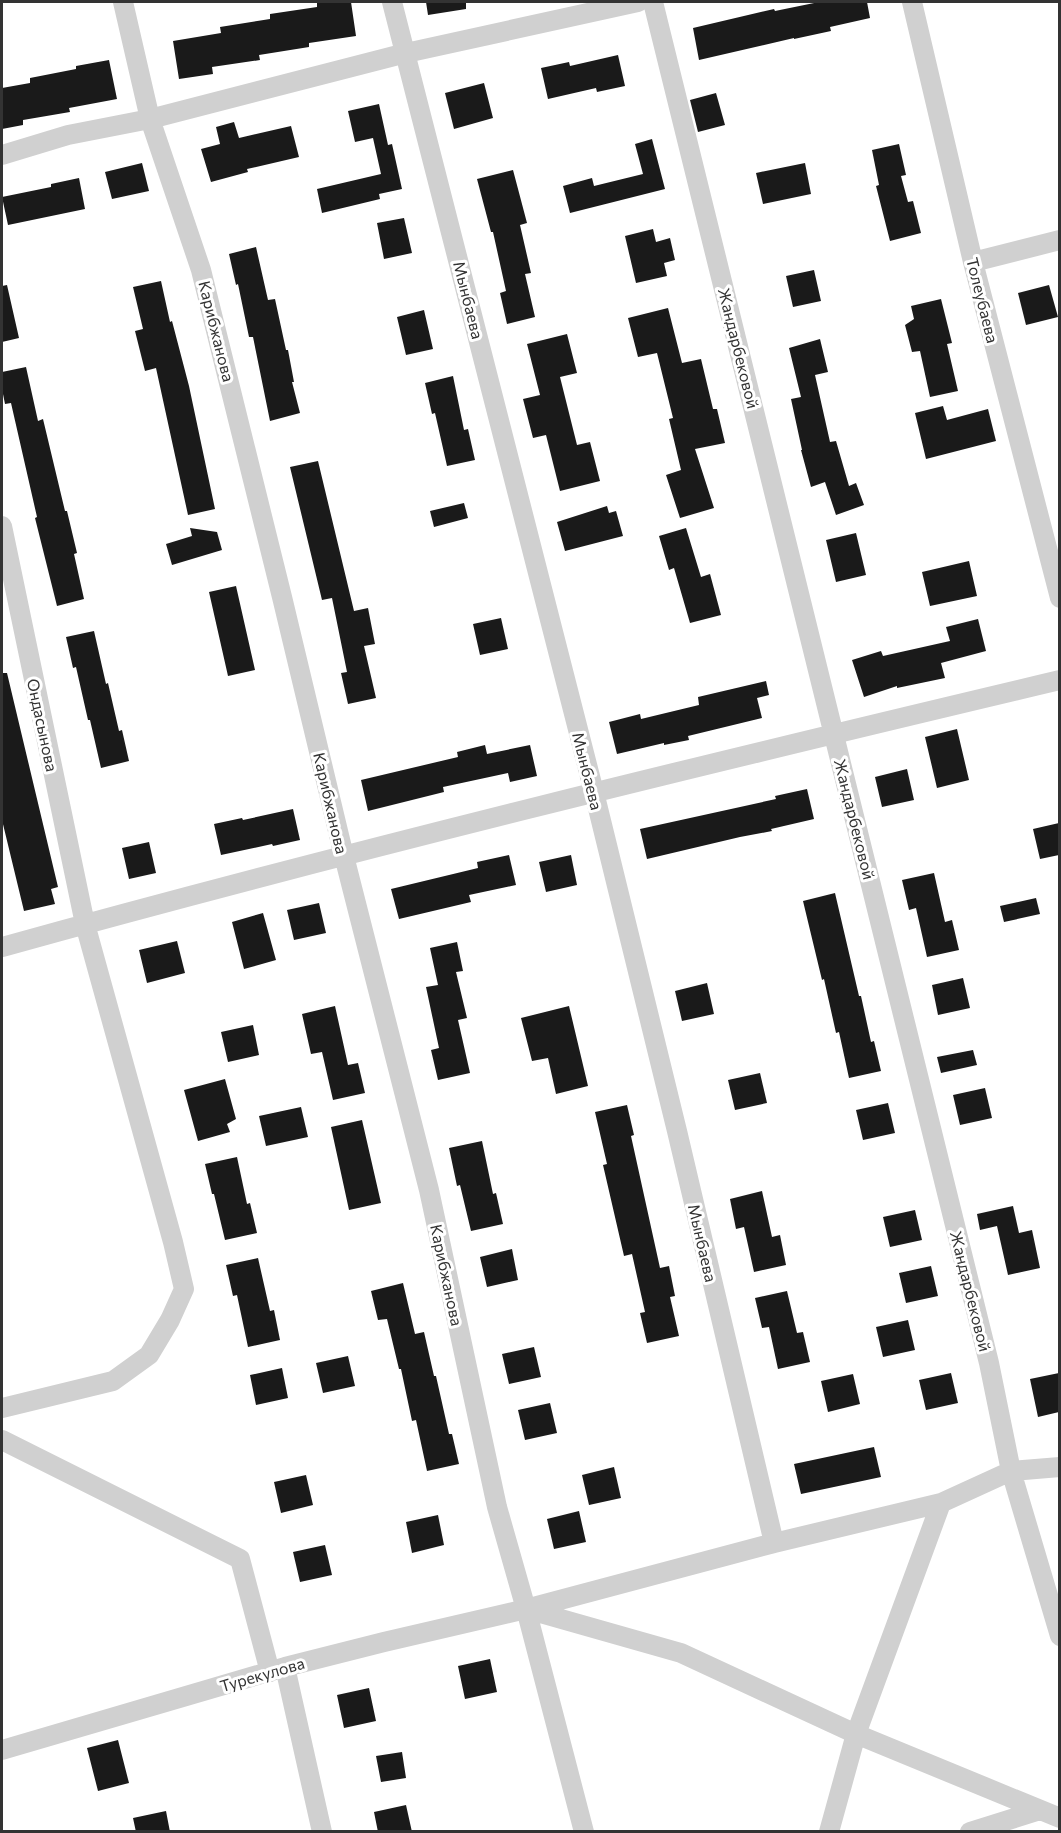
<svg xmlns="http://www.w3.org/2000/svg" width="1061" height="1833" font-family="Commissioner,sans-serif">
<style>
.building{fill:#1a1a1a}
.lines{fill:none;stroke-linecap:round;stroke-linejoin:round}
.minor{stroke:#d0d0d0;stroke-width:20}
.labels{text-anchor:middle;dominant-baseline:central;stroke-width:6;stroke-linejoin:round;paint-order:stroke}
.street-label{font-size:16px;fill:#333;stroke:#fff}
</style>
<rect width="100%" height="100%" fill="#fff"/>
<path class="building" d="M325 2H351L356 36 309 43V47L259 55 260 60 212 67 213 74 179 79 173 41 221 33 220 27 270 19V14L317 7V3Z
M426 2H466V9L428 15Z
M819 2H867L870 18 830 27 831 31 794 39V38L699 60 693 28 774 9 775 11Z
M618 55 625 86 597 92 596 88 548 99 541 68 569 62 570 66Z
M109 60 117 99 69 108 70 112 23 120V125L2 129V88L30 83V78L76 69V66Z
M484 83 493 118 454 129 445 93Z
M716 93 725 125 698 132 690 100Z
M379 104 388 145 392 144 402 189 379 194 380 199 322 213 317 189 381 174 373 138 355 142 348 111Z
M234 122 239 138 291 126 299 157 247 169 248 172 211 182 201 149 220 144 216 127Z
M652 139 665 189 570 213 563 186 592 178 594 186 643 174 635 144Z
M899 144 906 175 901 176 908 202 913 201 921 233 890 241 876 186 879 185 872 150Z
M142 163 149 191 112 199 105 172Z
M805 163 811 194 763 204 756 173Z
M513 170 527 223 520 225 531 273 525 274 535 317 507 324 500 293 506 291 493 232H491L477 179Z
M79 178 85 209 8 225 2 197 51 187V184Z
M404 218 412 253 384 259 377 223Z
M653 229 656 242 670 238 675 260 664 263 667 276 636 283 625 236Z
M256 247 268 300 275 299 286 350H288L294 382H292L300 413 270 421 253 337H249L238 284 236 285 229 254Z
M814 270 821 301 793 307 786 276Z
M161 281 170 322 172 321 189 386 215 509 188 515 156 368 145 371 135 331 143 329 133 287Z
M7 285 19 338 2 342V286Z
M1049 285 1058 317 1026 325 1018 293Z
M941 299 952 343 947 344 958 391 930 397 920 351 912 352 905 325 914 319 911 306Z
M668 308 682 363 701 359 713 409H717L725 443 695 449 714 508 680 518 666 475 681 470 669 419 673 418 657 353 638 357 628 318Z
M424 310 433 349 406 355 397 317Z
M567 334 577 373 560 377 577 445 590 442 600 481 560 491 546 435 533 438 523 399 540 395 527 344Z
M820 339 828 372 815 375 830 442 836 441 849 486 856 483 864 505 836 515 825 482 811 487 801 450H802L791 399 801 397 789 348Z
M26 367 38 421 43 419 65 511H67L77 553 74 554 84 599 57 606 35 518 37 517 11 403 5 404 2 389V372Z
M453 376 464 430 468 429 475 460 447 466 435 413 432 414 425 383Z
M943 406 947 420 988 409 996 441 926 459 915 413Z
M318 461 354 611 368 608 375 644 364 646 376 698 348 704 341 673 347 672 332 598 322 600 290 467Z
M464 503 468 518 434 527 430 511Z
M607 506 609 513 616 511 623 536 565 551 557 522Z
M190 528 217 532 222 550 172 565 166 544 192 536Z
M686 528 701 577 710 574 721 615 690 623 674 568 669 570 659 536Z
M856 533 866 575 836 582 826 540Z
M969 561 977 596 930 606 922 572Z
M236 586 255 670 228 676 209 592Z
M501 618 508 649 480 655 473 624Z
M978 619 986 651 941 663 945 678 897 688V686L864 697 852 660 881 651 883 656 950 641 946 627Z
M94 631 106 684 108 683 119 731 122 730 129 761 101 768 90 720H88L76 667 73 668 66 637Z
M2 673H7L58 887 51 889 55 904 24 911 2 820Z
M766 681 769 695 757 698 762 718 688 736 689 740 664 745V743L617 754 609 722 640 714 641 719 699 705 698 697Z
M957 729 969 780 937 788 925 737Z
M485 745 487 754 530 745 537 776 510 782 508 773 443 787 444 792 368 811 361 780 458 757 457 752Z
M907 769 914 800 882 807 875 777Z
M807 789 814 819 771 829 772 831 740 837 647 859 640 829 776 799 775 796Z
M293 809 300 840 273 846 272 844 221 855 214 824 242 818 243 820Z
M1059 823V855L1040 859 1033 829Z
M149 842 156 873 129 879 122 848Z
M509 855 516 885 469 895 471 902 399 919 391 889 478 868 477 862Z
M571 855 577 885 546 892 539 862Z
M934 873 945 922 952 920 959 950 927 957 916 908 909 910 902 880Z
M835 893 859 996H861L871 1042 874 1041 881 1071 849 1078 839 1032 836 1033 824 979 822 980 803 901Z
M1036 898 1040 914 1004 922 1000 906Z
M319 903 326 933 294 940 287 910Z
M263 913 276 960 244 969 232 922Z
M177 941 185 973 147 983 139 950Z
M457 942 463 971 456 972 467 1018 458 1020 470 1073 438 1080 431 1050 439 1048 426 987 438 985 430 948Z
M963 978 970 1008 938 1015 932 985Z
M707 983 714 1014 682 1021 675 991Z
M335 1006 348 1065 358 1063 365 1093 333 1100 322 1052 311 1054 302 1014Z
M569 1006 588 1086 556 1094 548 1058 532 1061 521 1018Z
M253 1025 259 1055 228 1062 221 1032Z
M973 1050 977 1065 941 1073 937 1057Z
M760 1073 767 1103 735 1110 728 1080Z
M225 1079 236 1119 227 1124 230 1132 198 1141 184 1090Z
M985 1088 992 1118 960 1125 953 1095Z
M888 1103 895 1133 863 1140 856 1110Z
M627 1105 634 1135 631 1136 660 1268 669 1266 675 1296 670 1297 679 1336 647 1343 640 1313 645 1312 632 1254 624 1256 603 1165 607 1164 595 1112Z
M301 1107 308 1137 266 1146 259 1116Z
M362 1120 381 1203 349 1210 331 1127Z
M482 1141 493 1194 496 1193 503 1224 471 1231 460 1185 457 1186 449 1148Z
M237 1157 247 1204 250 1203 257 1233 225 1240 214 1194H212L205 1164Z
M762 1191 772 1237 780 1235 786 1265 754 1272 744 1227 736 1229 730 1199Z
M1013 1206 1019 1233 1032 1230 1040 1268 1008 1275 997 1226 980 1230 977 1214Z
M915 1210 922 1240 890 1247 883 1217Z
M512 1249 518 1280 487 1287 480 1257Z
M258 1258 270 1311 274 1310 280 1340 248 1347 237 1295 233 1296 226 1265Z
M931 1266 938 1296 906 1303 899 1273Z
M403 1283 415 1334 424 1332 434 1376H436L449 1434H452L459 1464 427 1471 416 1420 412 1421 401 1369H399L387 1319 378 1320 371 1291Z
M787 1291 797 1333 803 1332 810 1362 778 1369 769 1327 762 1328 755 1298Z
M908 1320 915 1350 883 1357 876 1327Z
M534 1347 541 1377 509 1384 502 1354Z
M348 1356 355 1386 323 1393 316 1363Z
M282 1368 288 1398 256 1405 250 1375Z
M951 1373 958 1403 926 1410 919 1380Z
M1059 1373V1412L1038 1417 1030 1379Z
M853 1374 860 1404 828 1412 821 1381Z
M550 1403 557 1433 525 1440 518 1410Z
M874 1447 881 1477 801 1494 794 1464Z
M614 1467 621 1498 589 1505 582 1475Z
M306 1475 313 1505 281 1513 274 1482Z
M579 1511 586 1542 554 1549 547 1519Z
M438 1515 444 1545 412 1553 406 1522Z
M325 1545 332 1575 300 1582 293 1552Z
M490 1659 497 1692 465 1699 458 1666Z
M369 1688 376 1721 344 1728 337 1695Z
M118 1740 129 1783 98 1791 87 1748Z
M402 1752 406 1778 381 1782 376 1756Z
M406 1805 412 1832H378L374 1812Z
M166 1811 170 1832H136L133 1818Z"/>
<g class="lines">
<path class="minor" d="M123 2 150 119 201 270 282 597 344 856 429 1190 497 1507 526 1609 584 1832
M392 2 594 792 677 1131 774 1543
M653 2 989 1363 1011 1471 1060 1636
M912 2 973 262 1060 598
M2 155 68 135 150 119 406 53 638 2
M973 262 1060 240
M2 526 85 924 173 1242 184 1289 170 1320 149 1355 113 1381 2 1408
M2 947C352 850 706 764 1060 680
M2 1440 240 1559 270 1672
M526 1609 681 1653 856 1734 1060 1818
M285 1667 322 1832
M2 1750 285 1667 384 1642 526 1609 774 1543 941 1503 1011 1471 1060 1467
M829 1832 856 1734 941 1503
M970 1832 1040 1810"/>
</g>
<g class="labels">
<g class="street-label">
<text transform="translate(469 300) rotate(76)">Мынбаева</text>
<text transform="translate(983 300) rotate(76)">Толеубаева</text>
<text transform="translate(217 331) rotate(76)">Карибжанова</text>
<text transform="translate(739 348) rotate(76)">Жандарбековой</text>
<text transform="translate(43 725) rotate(78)">Ондасынова</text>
<text transform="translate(588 771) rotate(76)">Мынбаева</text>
<text transform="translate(331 803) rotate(77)">Карибжанова</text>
<text transform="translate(855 819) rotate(76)">Жандарбековой</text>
<text transform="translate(703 1243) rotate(77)">Мынбаева</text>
<text transform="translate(447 1275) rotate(78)">Карибжанова</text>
<text transform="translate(971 1291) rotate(76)">Жандарбековой</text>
<text transform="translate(262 1674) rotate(-16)">Турекулова</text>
</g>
</g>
<rect width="1061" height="1833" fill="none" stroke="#333333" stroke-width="6"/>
</svg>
